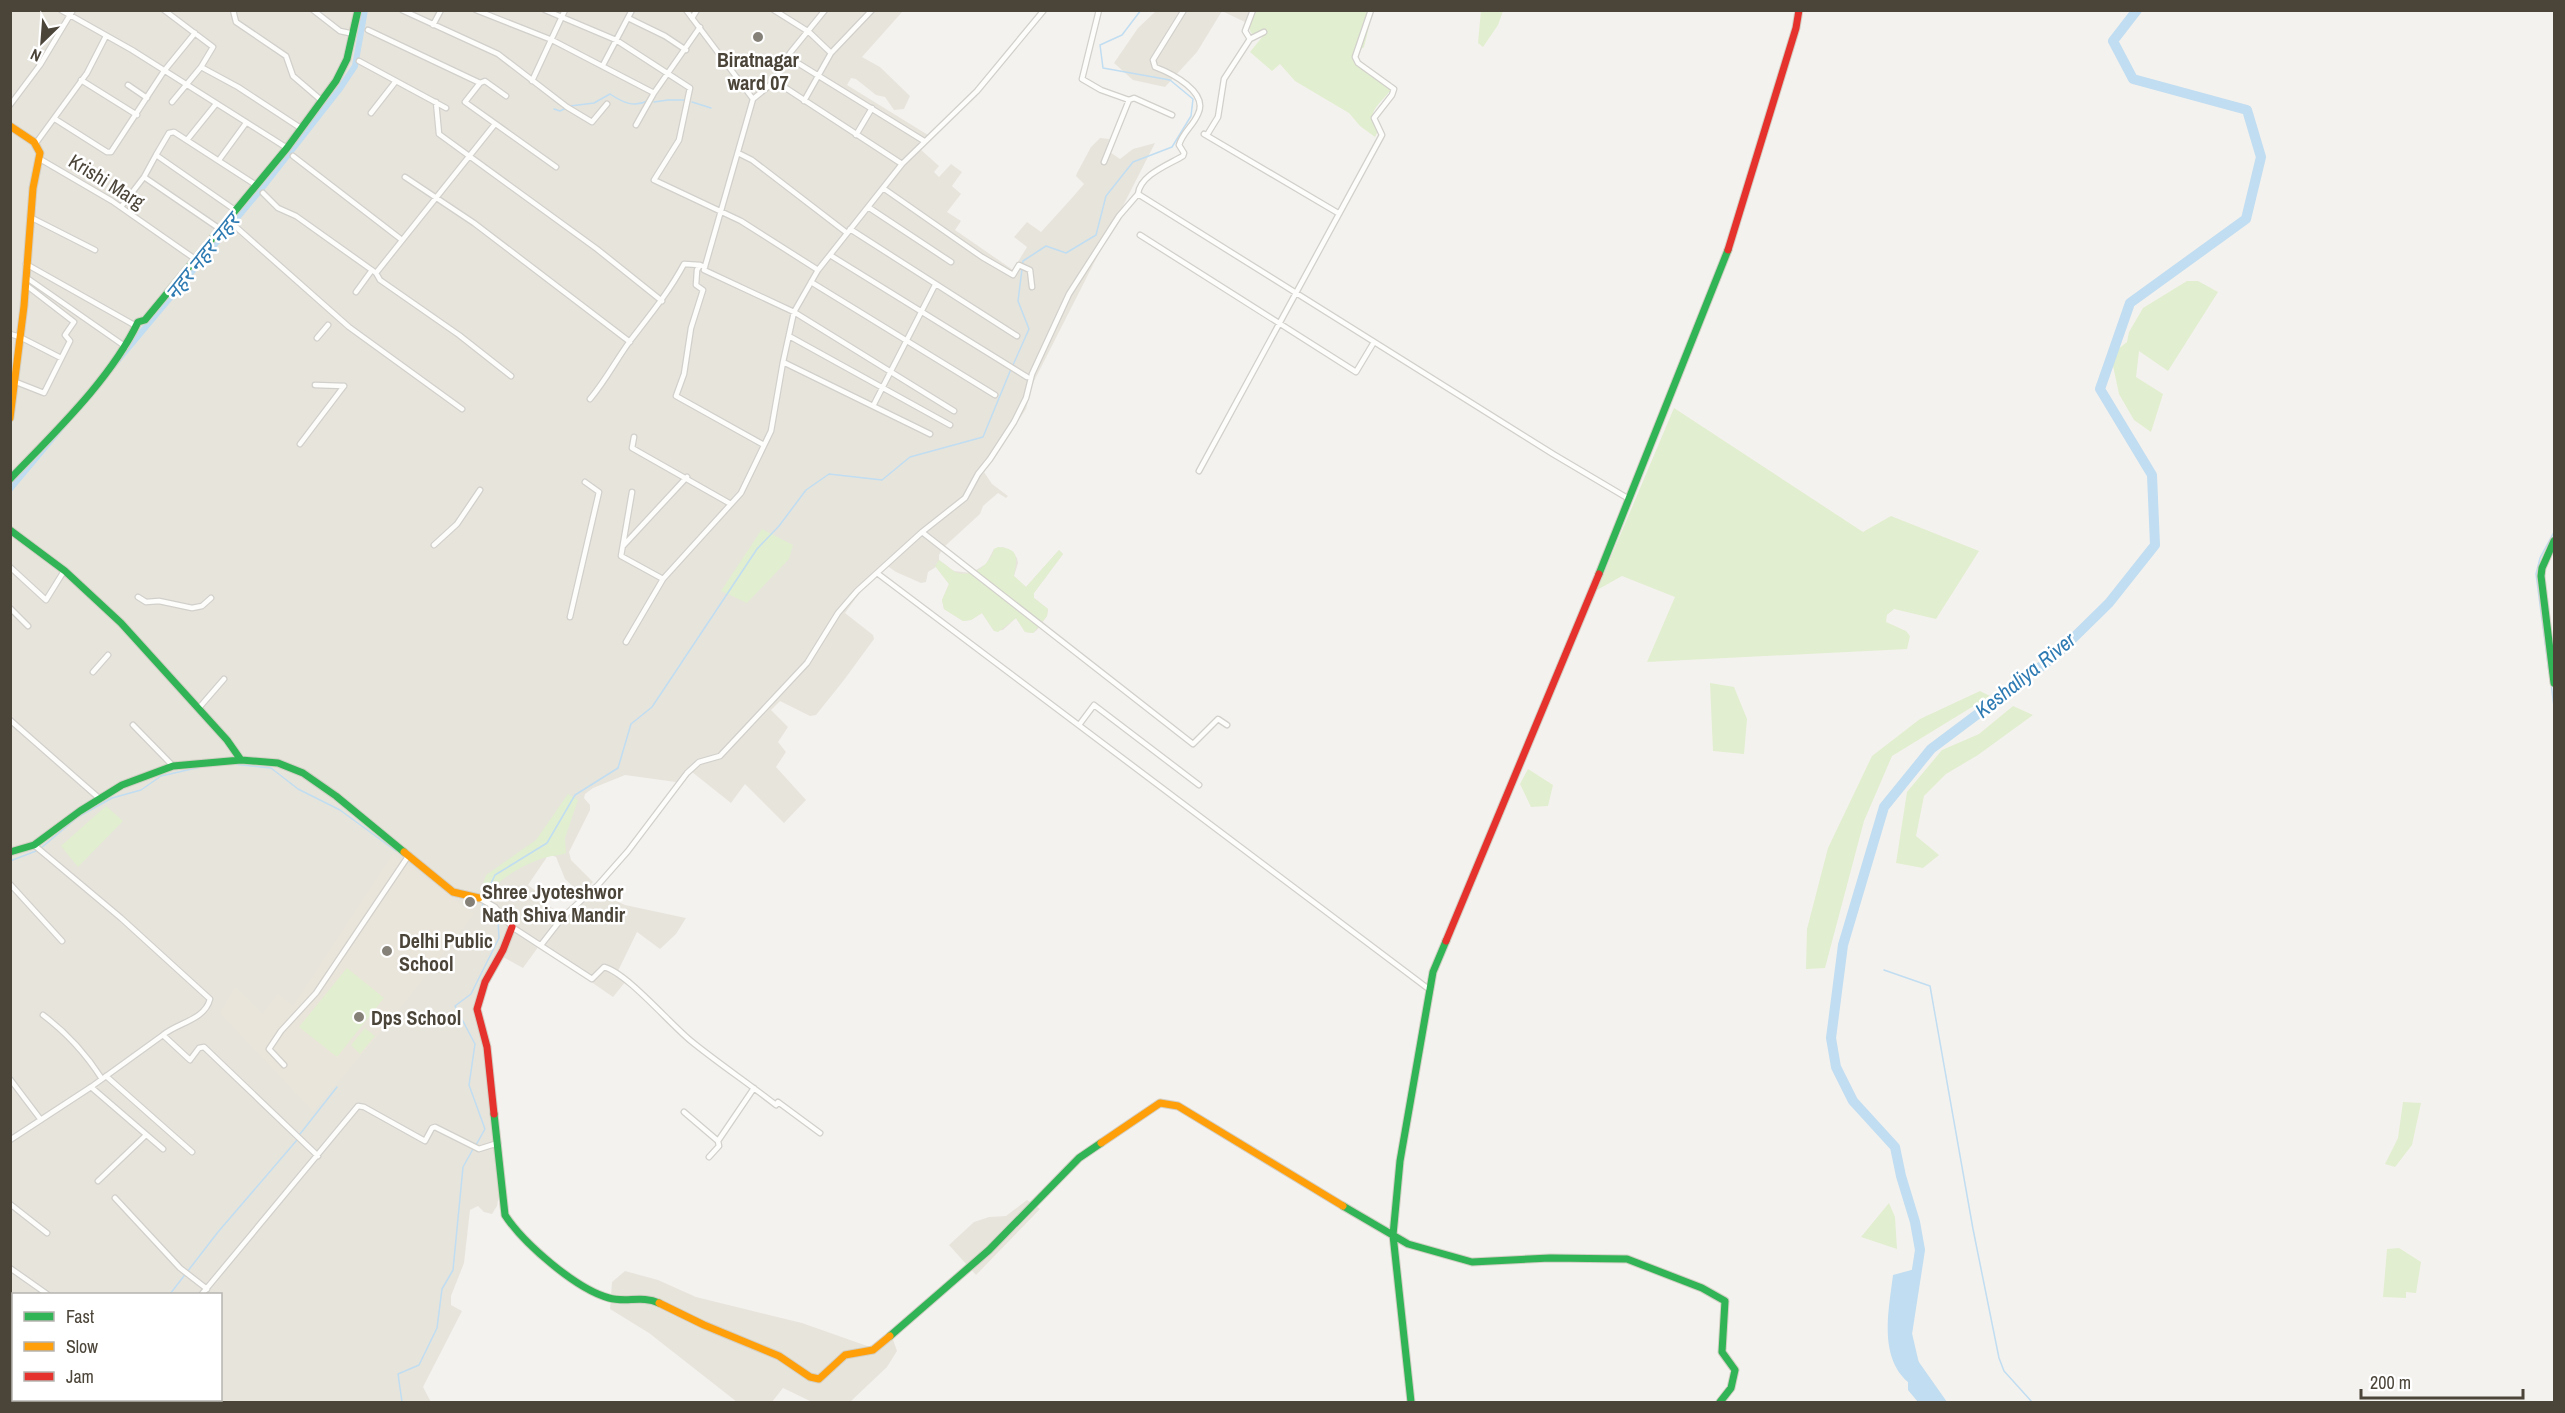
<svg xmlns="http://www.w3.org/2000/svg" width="2565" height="1413" font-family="'Archivo Narrow','Noto Sans Devanagari',sans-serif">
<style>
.residential{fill:#e7e4dc;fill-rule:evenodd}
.education{fill:#eae5da}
.green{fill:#e1eecf}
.water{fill:#c0ddf1}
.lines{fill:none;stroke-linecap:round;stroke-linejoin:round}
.stream{stroke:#c0ddf1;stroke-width:1.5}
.canal{stroke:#c0ddf1;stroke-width:6}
.river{stroke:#c0ddf1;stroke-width:10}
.street-casing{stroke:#d2d0cb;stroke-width:7}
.fast-casing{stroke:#d3cfc5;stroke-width:9}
.slow-casing{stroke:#d3cfc5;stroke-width:9}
.jam-casing{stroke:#d3cfc5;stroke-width:9}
.street{stroke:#fdfdfc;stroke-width:4.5}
.fast{stroke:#30b455;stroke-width:7}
.slow{stroke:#ff9f0a;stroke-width:7}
.jam{stroke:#e5322d;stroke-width:7}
.poi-dot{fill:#868178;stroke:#fff;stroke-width:2}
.labels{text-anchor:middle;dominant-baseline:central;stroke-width:5;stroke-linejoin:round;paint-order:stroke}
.poi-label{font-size:20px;font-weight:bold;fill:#4b4439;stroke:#fff;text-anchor:start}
.street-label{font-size:20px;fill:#4b4439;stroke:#fff}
.water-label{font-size:21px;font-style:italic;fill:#2e7ab2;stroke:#fff}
</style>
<rect width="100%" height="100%" fill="#f4f2ee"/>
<path class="residential" d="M10 11H903L862 57 880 67 910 96 904 109 894 110 885 97 876 95 856 79 851 78 847 85 928 135 931 138 920 149 939 166 934 172 939 177 951 164 962 172 952 186 961 194 947 212 961 221 955 230 1013 270 1027 247 1014 237 1027 222 1041 232 1071 199 1084 184 1076 176 1077 173 1091 147 1100 138 1109 139 1107 150 1120 159 1133 149 1155 143 1032 385 1026 409 984 472 992 484 1008 496 1006 498 998 493 983 506 980 514 944 547 939 555V560L954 571 971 573 986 564 994 549 1003 547 1011 551 1017 558 1018 563 1014 576 1026 587 1059 550 1063 554 1034 593V598L1048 609 1047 616 1037 630 1033 633 1025 632 1016 618 1003 630 994 631 982 613 971 620 963 621 944 609 942 600 949 584 936 567 928 572 926 582 921 583 896 572 886 565 861 591 845 613 873 635 874 639 844 680 816 715 810 716 780 701 771 710 788 727 778 742 786 752 776 767 806 800 784 823 745 784 731 803 692 772 683 783 625 775 593 788 585 794 584 798 590 805V810L569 852 571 860 593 882 581 894 565 879 556 857 551 855 547 857 528 885 544 897 542 901 564 916 592 891 603 900 606 896 625 905 686 918 676 934 660 949 637 932 617 973 626 981 613 997 539 946 523 968 503 957 497 966 476 1014 484 1041 502 1180 497 1206 492 1214 484 1212 478 1206 470 1210 464 1263 451 1296V1305L462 1311 423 1387 431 1402H11ZM14 1294H220V1400H14Z
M1156 11H1257L1249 24 1222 11 1197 52 1165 87 1133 80 1114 63 1138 28Z
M1027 1200 1040 1209 976 1275 949 1245 974 1222 989 1217 1006 1216Z
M625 1271 658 1280 696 1297 802 1323 870 1347 890 1331 897 1351 887 1367 850 1402H812L783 1388 772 1402H737L649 1333 610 1309 612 1282Z"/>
<path class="education" d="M393 854 474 914 385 1027 313 1111 220 1013 235 987 262 1014 278 994 293 1006Z"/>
<path class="green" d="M1481 10 1503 11 1498 25 1483 47 1478 43Z
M1257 11H1373L1364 47 1352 56 1356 65 1391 90C1379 105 1364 113 1378 131L1375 137 1360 126 1349 113 1295 81 1280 64 1272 71 1250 52 1263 36 1260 31 1252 34C1246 26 1252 19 1257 11Z
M2187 281H2198L2218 292 2168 371 2139 351 2136 377 2163 394 2151 432 2134 420 2119 394 2112 361 2117 350 2127 342 2129 332 2143 308Z
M1674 408 1863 532 1891 516 1979 551 1936 619 1894 609 1887 615 1886 622 1906 631 1910 636 1907 649 1647 662 1675 597 1622 576 1597 590Z
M762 529 793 545 789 559 747 603 721 591Z
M998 547C1022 549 1016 560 1014 576L1026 587 1059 550 1063 554 1034 593V598L1048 609 1047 616 1033 633 1025 632 1016 618 998 632 994 631 982 613 971 620 963 621 944 609 942 600 949 584 935 566 939 560C944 563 950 569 955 572 972 579 990 565 994 549Z
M1710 683 1734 687 1747 719 1744 754 1713 751Z
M1980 691 1990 696 1892 756 1864 821 1825 968 1806 969 1807 929 1828 848 1872 756 1920 719Z
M2013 706 2033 715 1978 755 1946 774 1924 796 1916 836 1939 855 1923 868 1896 863 1907 792 1942 750 1979 734Z
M1528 769 1553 785 1548 806 1531 807 1520 784Z
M568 794 578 800 565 838 566 853C559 856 554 855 547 857 527 863 502 876 489 893L481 889 486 875 536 840Z
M106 806 123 821 78 867 61 846Z
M347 968 384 998 337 1057 299 1027Z
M365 1028 375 1036 360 1054 351 1045Z
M2403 1102 2421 1103 2412 1145 2395 1167 2385 1164 2398 1138Z
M1889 1203 1895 1217 1897 1249 1861 1237Z
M2399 1248 2421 1262 2416 1293 2406 1292V1298L2383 1297 2387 1249Z"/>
<path class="water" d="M1915 1269 1907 1335 1909 1348 1947 1402H1918L1908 1390V1382C1878 1356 1889 1309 1893 1275Z"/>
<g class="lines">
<path class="stream" d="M654 102 668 100H685
M692 102 711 108
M554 109 560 111 570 106 594 103 610 94C622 102 634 108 647 101
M1013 365 1029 329 1018 301 1023 261 1046 246 1066 253 1096 235 1106 196 1133 162 1172 147 1191 116 1193 99 1170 80 1103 68 1100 45 1122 35 1141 10
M2549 673 2536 574 2540 558 2554 532
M2551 683 2554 707
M233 764 271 768 298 789 340 810 396 851
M41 848 78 817 112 798 141 790 161 776 205 766
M10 861 36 851
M484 898 495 875 547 843 575 795 618 768 631 724 652 707 757 549 779 526 806 490 829 474 882 480 910 457 983 437 1011 369
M1884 970 1930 986 1973 1229 1999 1358 2004 1371 2032 1402
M300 1134 337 1087
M476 1145 485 1129 469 1085 475 1044 455 1006 471 994 499 938 498 921 482 911 483 902
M170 1294 218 1232 297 1140
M79 1402 82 1400
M402 1402 398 1374 419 1365 437 1328 442 1289 453 1270 463 1167 473 1149"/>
<path class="canal" d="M10 489 263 187 339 90 355 66 365 10"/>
<path class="river" d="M1914 1364 1907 1334 1920 1250 1915 1222 1901 1176 1895 1147 1853 1101 1836 1067 1831 1038 1843 945 1884 807 1931 749 2055 656 2109 603 2155 545 2152 475 2100 389 2130 303 2246 219 2261 157 2247 110 2133 79 2113 41 2137 10"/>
<defs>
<path id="street" d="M61 10 132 50 287 148
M164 10 213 47 201 67 172 102
M233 10 236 22 286 56 293 76 321 100
M313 10 340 31 354 34
M402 10 498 54 567 107 592 122 607 104
M476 10 552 40 654 93
M545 10 616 40 690 88 679 140 654 180 741 221 818 270
M686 10 753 99 704 270 794 312 954 411
M774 10 809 32 831 53
M1099 10 1082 79 1101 90 1129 100 1104 162
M1253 10 1245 31 1250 39 1264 32
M628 18 665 36 686 50
M692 18 697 10
M433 25 441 10
M368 30 480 83 485 81 506 96
M788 57 924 141
M359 61 446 108
M603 65 632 10
M201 67 238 87 302 129
M81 80 137 115
M532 81 565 10
M775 81 790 53 825 10
M480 83 465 102 556 167
M128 85 147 98
M753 99 775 81 902 164
M1129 100 1134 98 1172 115
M804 101 831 53 872 10
M436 102 439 134 597 249 662 301
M10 105 40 65 73 10
M371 113 396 81
M55 119 107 152H111L164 71 195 33
M636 125 654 93 700 27
M1204 134 1338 213
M856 135 872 108
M1207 135 1218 117 1224 79 1250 39
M187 140 216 104
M36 143 87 73 106 36
M738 153 752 160 847 233
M156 155 169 133 174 132 256 185
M293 156 402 240
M40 159 112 201 195 259
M219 160 246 123
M144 177 220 229
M405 177 474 223 630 342
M883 188 982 257 1013 275 1019 265 1030 270 1032 287
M263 193 278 208 296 216 376 273 380 280 459 335 511 376
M1138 194 1553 454 1629 499
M121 207 144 177 156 155 235 210
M868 207 951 262
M30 217 95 250
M236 227 349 327 462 409
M850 229 1017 336
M1140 235 1356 372 1374 342
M830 255 1027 377
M26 264 136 326
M705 267 700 265 697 270 696 285 703 290 691 328 684 374 676 396 764 445
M376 273 495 124
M27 278 126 347
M811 282 995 395
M356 292 372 270
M10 334 20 337 61 358
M789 336 950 425
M317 338 328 325
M783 362 930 434
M16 382 44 393 70 341 65 335 74 322 26 285
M315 385 344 386
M590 399C606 380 616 360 630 341 650 315 669 292 684 264L700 265
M873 406 935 285
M634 437 632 448 729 503
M300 444 344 386
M1199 471 1382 135 1374 118 1392 95 1394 89 1358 63 1355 57 1371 10
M632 492 621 556 663 579
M922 532 1193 744 1218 719 1227 725
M434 545 457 524 480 490
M623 546 687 477
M10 567 46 600 64 571
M877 573 1430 990
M138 597 146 602 159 601 192 608 202 606 211 598
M10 608 28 626
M570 617 599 492 585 482
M626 642 663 579 741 493 771 431 783 362 794 312 818 270 902 164 977 91 1044 10
M93 672 108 655
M198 709 224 679
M10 720 100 799
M133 725 173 766
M1079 725 1094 705 1199 785
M34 845 121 918 210 999C205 1020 177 1023 163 1035
M10 884 62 941
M479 898 495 907 512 927 592 979 604 967C627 973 669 1023 691 1041 718 1063 748 1083 776 1105L778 1102 820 1133
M541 945 562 918 598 885 628 851 687 773 699 762 720 756 807 663 838 613 857 591 922 532 965 498 978 474 990 459 1014 422 1026 398 1032 374 1069 294 1119 216 1138 194C1140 175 1168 165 1183 156L1184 153 1179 145C1183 132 1193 126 1198 114 1209 92 1171 73 1155 67L1153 60 1184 10
M43 1015C67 1033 86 1054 102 1079
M284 1065 269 1049 281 1031 316 993 409 855
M106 1076 192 1152
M10 1079 41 1120
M91 1087 163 1149
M684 1112 718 1141
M10 1140 91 1087 163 1035 190 1060 199 1048 204 1047 318 1156
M709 1157 719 1146 718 1141 754 1088
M98 1181 146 1135
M115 1198 180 1268 207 1289
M10 1204 47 1233
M10 1268 47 1294
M202 1294 358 1106 364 1107 425 1141 432 1128 435 1127 479 1149 498 1143
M109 1402 112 1400"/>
<path id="fast" d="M10 479C54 433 111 379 138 322L145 320 287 148 336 81 347 59 358 10
M10 530 65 571 121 623 227 740 241 760
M2554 541 2542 568 2541 576 2554 683
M1599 574 1728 250
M10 852 34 845 80 811 122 785 173 766 241 760 278 763 303 773 336 796 404 852
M494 1114 505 1215C523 1243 576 1289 609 1298 626 1303 642 1295 659 1303
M1343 1206 1408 1244 1472 1262 1550 1258 1627 1259 1702 1288 1725 1301 1722 1352 1735 1370 1731 1388 1720 1402
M890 1336 989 1250 1079 1158 1101 1143
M17 1400 22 1402
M33 1400 37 1402
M1411 1402 1393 1235 1400 1161 1433 972 1446 941"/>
<path id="slow" d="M10 126 34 142 40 153 33 188 24 306 10 418
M404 852 453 892 479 898
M1101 1143 1160 1103 1178 1106 1343 1206
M659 1303 704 1325 779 1356 810 1377 819 1379 845 1355 873 1350 890 1336
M10 1381 14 1384
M10 1393 14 1396"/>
<path id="jam" d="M1728 250 1796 28 1799 10
M1446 941 1599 574
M494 1114 487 1047 477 1009 485 982 503 950 512 927"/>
</defs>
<use href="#street" class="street-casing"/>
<use href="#fast" class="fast-casing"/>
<use href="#slow" class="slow-casing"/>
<use href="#jam" class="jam-casing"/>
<use href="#street" class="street"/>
<use href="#fast" class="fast"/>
<use href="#slow" class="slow"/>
<use href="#jam" class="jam"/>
</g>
<g class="poi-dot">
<circle cx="758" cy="37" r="6"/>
<circle cx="470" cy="902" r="6"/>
<circle cx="387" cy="951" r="6"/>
<circle cx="359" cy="1017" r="6"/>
</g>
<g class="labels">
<g class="poi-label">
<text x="758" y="59" text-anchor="middle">Biratnagar<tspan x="758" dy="23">ward 07</tspan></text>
<text x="482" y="891">Shree Jyoteshwor<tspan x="482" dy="23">Nath Shiva Mandir</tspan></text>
<text x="399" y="940">Delhi Public<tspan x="399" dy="23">School</tspan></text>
<text x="371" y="1017">Dps School</text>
</g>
<g class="street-label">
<text transform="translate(107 181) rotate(32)">Krishi Marg</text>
</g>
<g class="water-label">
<text transform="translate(202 257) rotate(-51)">नहर नहर नहर</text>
<text transform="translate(2025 675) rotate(-39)">Keshaliya River</text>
</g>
</g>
<rect width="2565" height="1413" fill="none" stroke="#4b4439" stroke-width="24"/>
<rect x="12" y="1293" width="210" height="108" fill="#ffffff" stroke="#b7b4b0" stroke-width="1.5"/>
<rect x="24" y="1312" width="30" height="9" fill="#30b455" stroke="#b7b4b0" stroke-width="1.5"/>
<text x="66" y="1323" font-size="18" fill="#4b4439">Fast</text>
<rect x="24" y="1342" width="30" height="9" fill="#ff9f0a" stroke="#b7b4b0" stroke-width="1.5"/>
<text x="66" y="1353" font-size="18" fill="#4b4439">Slow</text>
<rect x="24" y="1372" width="30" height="9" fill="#e5322d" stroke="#b7b4b0" stroke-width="1.5"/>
<text x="66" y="1383" font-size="18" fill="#4b4439">Jam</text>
<g transform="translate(42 42) rotate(205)" stroke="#ffffff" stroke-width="4.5" paint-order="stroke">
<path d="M0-4.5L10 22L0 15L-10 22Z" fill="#4b4439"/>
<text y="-9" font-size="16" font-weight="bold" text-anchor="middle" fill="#4b4439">N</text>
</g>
<path d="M2361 1389v9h162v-9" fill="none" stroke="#4b4439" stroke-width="3"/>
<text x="2370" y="1389" font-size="18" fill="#4b4439" stroke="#ffffff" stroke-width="4.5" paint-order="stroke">200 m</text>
</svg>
